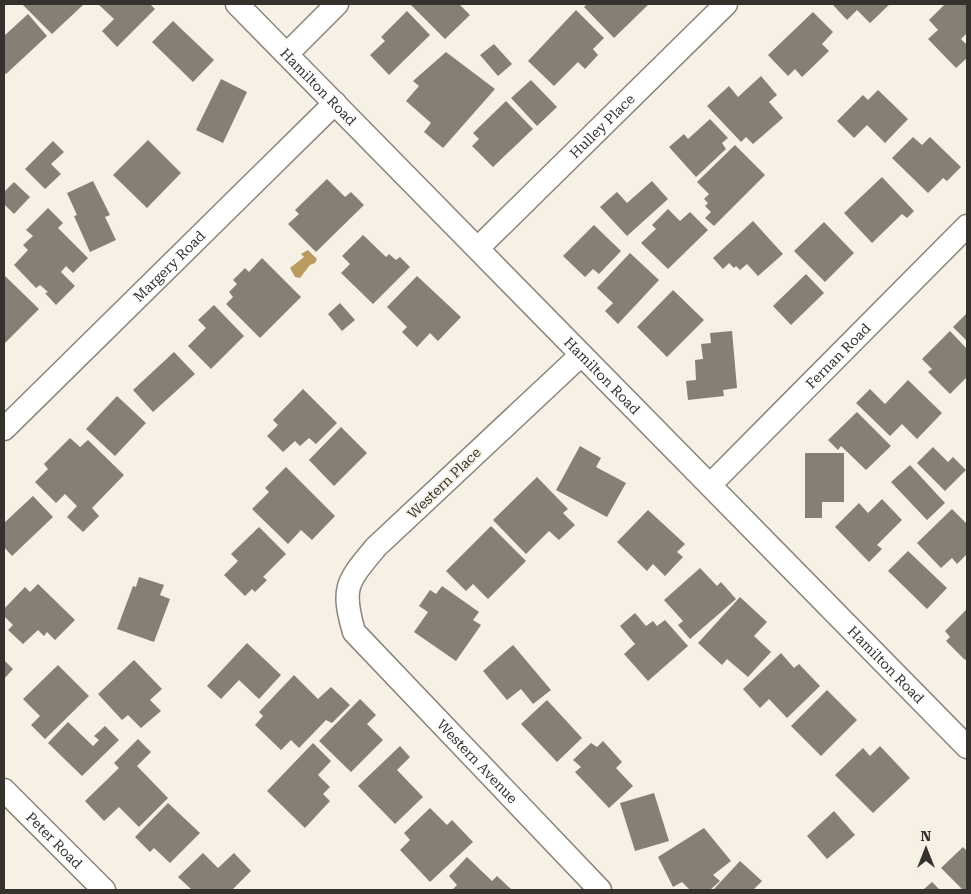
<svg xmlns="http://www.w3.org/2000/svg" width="971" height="894" font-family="'Roboto Serif',serif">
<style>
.water{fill:#b99b62}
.building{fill:#857f75}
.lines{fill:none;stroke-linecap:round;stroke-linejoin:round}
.minor-casing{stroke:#8b857b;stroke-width:25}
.minor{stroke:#fff;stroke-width:22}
.labels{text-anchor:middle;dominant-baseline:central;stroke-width:4;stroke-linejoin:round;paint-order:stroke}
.street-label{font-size:14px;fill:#35322e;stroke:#f6f0e5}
</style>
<rect width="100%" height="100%" fill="#f6f0e5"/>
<path class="water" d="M308 250 317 259 315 263 310 265 300 278 295 277 290 268 304 257 301 254Z"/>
<path class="building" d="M22 4H82L83 5 52 34Z
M98 4H150L155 9 117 47 102 31 114 19Z
M410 4H459L470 15 445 39Z
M587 4H649L614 38 584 7Z
M835 4H890L870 23 857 10 847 20 833 5Z
M945 4H967V33L961 39 967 45V58L956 68 928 39 938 30 929 20Z
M576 10 604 38 593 49 598 55 585 69 578 62 554 86 528 61Z
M407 11 430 35 389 75 370 55 385 41 381 37Z
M813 12 833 32 822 44 829 51 802 77 795 69 788 76 768 55Z
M28 14 47 36 6 74 4 72V36Z
M173 21 214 60 193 82 152 42Z
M494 44 512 64 498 76 480 55Z
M446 52 495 89 443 148 424 132 431 123 406 101 419 86 413 81Z
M761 76 777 95 769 102 783 118 753 144 746 137 741 142 707 106 729 86 738 97Z
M221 79 247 92 223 143 196 130Z
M531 80 557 107 537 126 511 98Z
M878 90 908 119 885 143 867 125 854 138 837 121 863 95 868 100Z
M506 101 533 129 493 167 472 146 479 139 473 133Z
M710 119 728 138 722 143 726 149 696 177 669 147 684 134 688 139Z
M913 137 922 145 930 137 961 167 947 181 943 178 928 193 892 158Z
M148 140 181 173 147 208 113 175Z
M53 141 64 152 51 164 61 174 45 189 25 169Z
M735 145 765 175 714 226 705 218 711 212 705 206 708 203 704 199 709 194 697 182Z
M882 177 914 211 907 218 902 214 872 243 844 213Z
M327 179 345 197 351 192 364 205 316 252 288 224 299 214 295 210Z
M93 181 110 215 105 217 116 240 90 252 74 216 77 215 67 193Z
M652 181 668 199 627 236 600 207 617 192 627 203Z
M14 182 30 197 14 214 4 204V192Z
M48 208 63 223 58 228 88 258 73 273 66 266 61 272 75 286 56 305 45 293 48 292 40 285 36 288 14 265 28 250 23 245 33 236 26 230Z
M668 209 680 221 690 212 708 230 668 269 641 243 656 229 652 225Z
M753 221 783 254 758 276 747 264 740 270 736 266 734 268 729 263 723 269 713 258Z
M824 222 854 253 825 282 794 251Z
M594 225 621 251 599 274 593 269 585 277 563 256Z
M363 235 386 257 389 254 396 260 400 257 410 267 373 304 341 273 350 264 342 256Z
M630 253 659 280 618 324 605 311 613 303 597 288Z
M262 258 301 297 260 338 226 304 233 297 229 292 237 284 233 280 245 268 249 272Z
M806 274 824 293 791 325 773 306Z
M4 275 39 309 4 344Z
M417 276 461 317 438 341 430 333 417 347 402 332 407 327 387 307Z
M673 290 704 320 667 357 637 327Z
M340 303 355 320 342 331 328 314Z
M214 305 244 336 211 369 188 346 206 328 198 320Z
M967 313V341L953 327Z
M732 331 737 388 723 390 724 396 688 400 686 381 696 380 695 360 703 359 701 344 711 343 710 333Z
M950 331 967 349V377L950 394 928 372 932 369 922 359Z
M174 352 195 374 153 412 133 390Z
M908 380 942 413 917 439 902 424 890 436 856 403 870 389 885 404Z
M303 389 337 423 316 444 309 438 300 446 295 441 283 452 267 436 278 425 273 420Z
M117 396 146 423 115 456 86 429Z
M857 412 891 446 866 470 841 446 838 450 828 440Z
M341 427 367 453 334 486 309 460Z
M70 438 80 447 88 440 124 475 92 508 99 516 83 532 67 517 77 506 65 494 56 503 35 482 48 469 44 464Z
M580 446 601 458 596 467 626 483 607 517 556 490Z
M933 447 948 462 953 457 966 470 945 491 917 463Z
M805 453H844V502H822V518H805Z
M910 465 945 503 927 520 891 482Z
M286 467 335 516 312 540 301 530 288 544 252 509 269 492 265 488Z
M537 477 568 509 563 513 575 525 559 540 549 531 526 554 493 520Z
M33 496 53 517 12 556 4 547V523Z
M882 499 902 520 877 545 882 549 869 562 835 527 859 503 868 513Z
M952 509 967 524V557L966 555 957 564 952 558 941 568 917 543Z
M648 510 685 544 677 552 683 557 665 576 653 564 647 571 617 542Z
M491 526 526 561 488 599 473 584 466 591 446 571Z
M259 527 286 554 263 577 267 580 255 592 252 589 245 596 224 575 238 561 231 554Z
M908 551 947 588 927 609 888 571Z
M700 568 717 586 721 582 736 599 690 639 678 625 683 621 664 600Z
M139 577 164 585 160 595 170 599 154 642 117 629 133 586 136 587Z
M38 584 75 620 55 640 47 632 44 636 38 630 23 644 8 630 13 625 4 616V609L25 587 30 592Z
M442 586 479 612 473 620 481 625 456 661 414 632 428 612 419 606 430 590 436 594Z
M740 597 767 622 754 636 771 652 748 677 727 659 722 665 698 643Z
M967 609V657L965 660 946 641 950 637 945 631Z
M635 613 646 626 653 621 657 626 665 620 688 646 648 681 624 654 635 644 620 626Z
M247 643 281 675 259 699 239 680 221 699 207 686Z
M513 645 551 690 533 704 521 689 507 700 483 671Z
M781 653 794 668 799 664 820 686 787 718 769 699 760 708 743 689Z
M4 660 13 669 4 679Z
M134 660 162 689 150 700 161 711 141 728 128 715 122 720 98 694Z
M58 665 89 696 45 739 31 725 40 716 23 699Z
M294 675 318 699 331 687 350 705 332 723 326 720 299 748 291 740 281 750 255 725 263 716 259 712Z
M827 690 857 720 821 756 791 726Z
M360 699 376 715 367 724 383 740 351 772 319 741Z
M547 700 582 738 557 762 521 724Z
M68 722 93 746 99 740 94 736 105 726 119 740 82 776 48 743Z
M138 739 151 752 137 766 168 798 139 827 119 807 104 821 85 801 119 768 114 763Z
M603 741 622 762 616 768 633 786 609 808 575 772 581 767 573 760 591 743 597 747Z
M313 743 331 761 318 775 330 787 323 794 330 801 305 828 267 791Z
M400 746 410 757 397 770 423 797 395 824 358 786Z
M880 746 910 778 873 813 835 775 863 748 870 756Z
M654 793 669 841 635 851 620 803Z
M168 803 200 833 170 863 154 848 150 852 135 837Z
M430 808 447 825 452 820 473 842 430 882 400 850 410 840 404 833Z
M834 811 855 835 827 859 807 836Z
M704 828 731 861 713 875 720 881 710 890H690L682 882 673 887 658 857Z
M963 847 967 851V890H963L941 868Z
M203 853 218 868 234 853 251 871 232 890H192L178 877Z
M467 857 492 881 497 876 512 890H452L457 885 449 876Z
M740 861 762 881 753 890H713Z
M932 882 940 890H923Z"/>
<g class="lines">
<defs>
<g id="minor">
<path id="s1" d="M237 4 967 747"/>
<path d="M287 54 337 4"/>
<path id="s2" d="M478 248 726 4"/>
<path id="s3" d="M581 355 376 547C347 582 341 587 354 632L600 890"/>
<path id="s4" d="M4 429 335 103"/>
<path id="s5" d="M710 485 967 226"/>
<path id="s6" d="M4 790 104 890"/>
</g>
</defs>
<use href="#minor" class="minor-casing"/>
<use href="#minor" class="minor"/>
</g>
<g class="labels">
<g class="street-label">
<text stroke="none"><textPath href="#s1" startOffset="116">Hamilton Road</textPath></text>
<text stroke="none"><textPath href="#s2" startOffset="174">Hulley Place</textPath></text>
<text stroke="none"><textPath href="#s4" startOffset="232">Margery Road</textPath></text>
<text stroke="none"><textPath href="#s5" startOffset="182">Fernan Road</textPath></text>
<text stroke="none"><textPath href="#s1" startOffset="521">Hamilton Road</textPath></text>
<text transform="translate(444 483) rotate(-44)">Western Place</text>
<text stroke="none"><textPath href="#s1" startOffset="926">Hamilton Road</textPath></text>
<text stroke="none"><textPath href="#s3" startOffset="554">Western Avenue</textPath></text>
<text stroke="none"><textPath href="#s6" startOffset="71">Peter Road</textPath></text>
</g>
</g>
<rect width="971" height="894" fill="none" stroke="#35322e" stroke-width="10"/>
<g transform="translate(926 849)" stroke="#f6f0e5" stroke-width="4" paint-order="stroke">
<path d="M0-4L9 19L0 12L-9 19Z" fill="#35322e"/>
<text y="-8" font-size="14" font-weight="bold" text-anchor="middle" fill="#35322e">N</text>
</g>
</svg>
